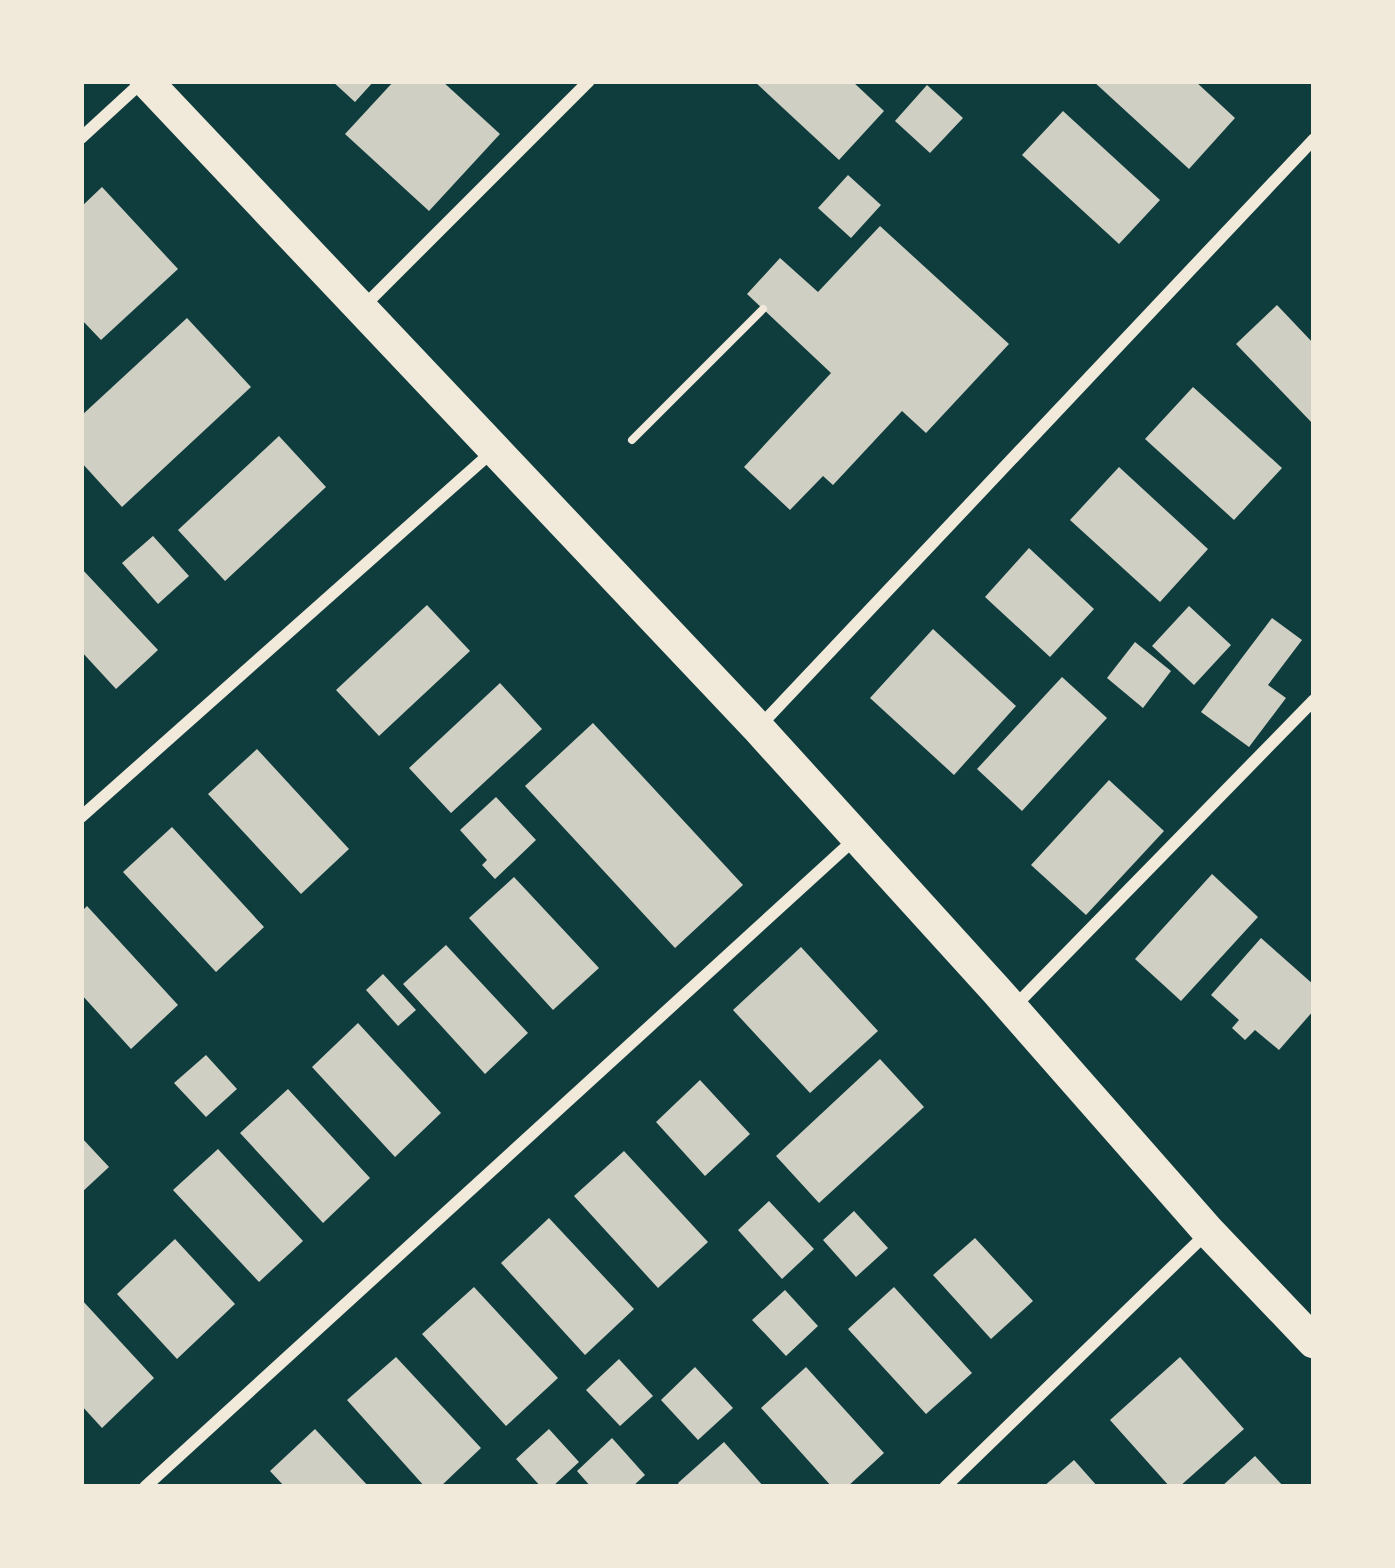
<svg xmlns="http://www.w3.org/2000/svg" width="1395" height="1568" font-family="'IBM Plex Sans',sans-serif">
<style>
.building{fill:#cfcfc3}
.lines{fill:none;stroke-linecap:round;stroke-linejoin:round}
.path{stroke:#f1e9da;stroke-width:8}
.minor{stroke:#f1e9da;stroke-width:12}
.trunk{stroke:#f1e9da;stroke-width:33}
</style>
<rect width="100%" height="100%" fill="#0f3d3e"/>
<path class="building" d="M332 81H374L355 102Z
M394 81H442L500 134 429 211 345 134Z
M754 81H852L884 111 839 160Z
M1093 81H1195L1235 118 1189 169Z
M927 85 963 118 930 153 895 121Z
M1063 111 1160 200 1119 244 1022 155Z
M848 175 881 205 851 238 818 208Z
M102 187 178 269 101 340 81 319V207Z
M880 226 1009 344 926 433 902 411 833 485 823 476 790 510 744 467 831 373 747 294 780 258 818 292Z
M1277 305 1314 344V425L1236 344Z
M187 318 251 387 122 507 81 462V416Z
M1193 387 1282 468 1234 520 1145 439Z
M279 436 326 487 225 581 178 530Z
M1119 467 1208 549 1160 602 1070 520Z
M153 536 189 576 158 604 122 563Z
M1029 548 1094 609 1050 657 985 597Z
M81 568 158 650 116 689 81 651Z
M427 605 470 651 379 736 336 690Z
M1189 606 1231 645 1194 685 1152 646Z
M1272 618 1302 640 1268 685 1286 698 1249 747 1201 712Z
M933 629 1016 706 954 775 870 698Z
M1135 642 1171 671 1143 708 1107 678Z
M1062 677 1107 718 1022 811 977 769Z
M500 683 542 729 451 813 409 768Z
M593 723 743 885 675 948 525 786Z
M257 749 349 849 301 894 208 794Z
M1109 780 1164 831 1086 915 1031 865Z
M496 797 536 840 495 879 482 865 487 860 460 830Z
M172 827 264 927 216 972 123 872Z
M1212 874 1258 917 1181 1001 1135 959Z
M514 877 599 968 553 1010 469 918Z
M87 906 178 1005 131 1049 81 994V912Z
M1261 938 1314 985V1010L1279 1050 1255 1030 1245 1040 1232 1028 1239 1020 1211 995Z
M446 945 528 1033 485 1074 403 984Z
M801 947 878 1031 810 1093 733 1010Z
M383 974 416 1010 398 1026 366 990Z
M358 1023 441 1113 395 1157 312 1067Z
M206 1055 237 1089 206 1117 174 1083Z
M880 1059 924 1107 819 1203 776 1156Z
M700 1080 750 1134 705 1176 656 1122Z
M288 1089 370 1178 323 1223 240 1133Z
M81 1137 109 1167 81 1193Z
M218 1149 303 1241 259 1282 173 1190Z
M624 1151 708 1242 658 1288 574 1196Z
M769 1201 814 1249 782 1279 738 1230Z
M854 1211 888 1248 856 1277 823 1240Z
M549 1218 634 1309 585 1355 501 1263Z
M975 1238 1033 1301 991 1339 933 1275Z
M175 1239 235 1304 177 1359 117 1294Z
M474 1287 558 1378 506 1426 422 1334Z
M894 1287 972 1373 926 1414 848 1329Z
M785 1290 818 1326 786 1356 752 1320Z
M81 1299 154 1378 102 1428 81 1405Z
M396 1357 481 1448 440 1487H425L347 1400Z
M1180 1357 1244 1429 1179 1487H1170L1110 1420Z
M619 1359 653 1396 620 1426 586 1390Z
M695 1367 733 1408 698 1440 661 1400Z
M806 1367 884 1453 847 1487H832L761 1408Z
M315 1429 369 1487H285L270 1471Z
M549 1429 579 1462 552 1487H541L516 1459Z
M612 1438 645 1475 632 1487H591L577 1471Z
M724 1442 764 1487H681L678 1483Z
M1255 1456 1284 1487H1221Z
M1074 1460 1098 1487H1043Z"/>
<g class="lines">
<path class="path" d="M632 440 763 309"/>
<path class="minor" d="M81 138 142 82
M363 307 589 81
M759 727 1314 139
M81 817 493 451
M1013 1008 1314 700
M145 1487 857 837
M945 1487 1207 1233"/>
<path class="trunk" d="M146 81 758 728 996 990 1208 1231 1314 1342"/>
</g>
<rect width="1395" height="1568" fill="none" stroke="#f1e9da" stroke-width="168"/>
</svg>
